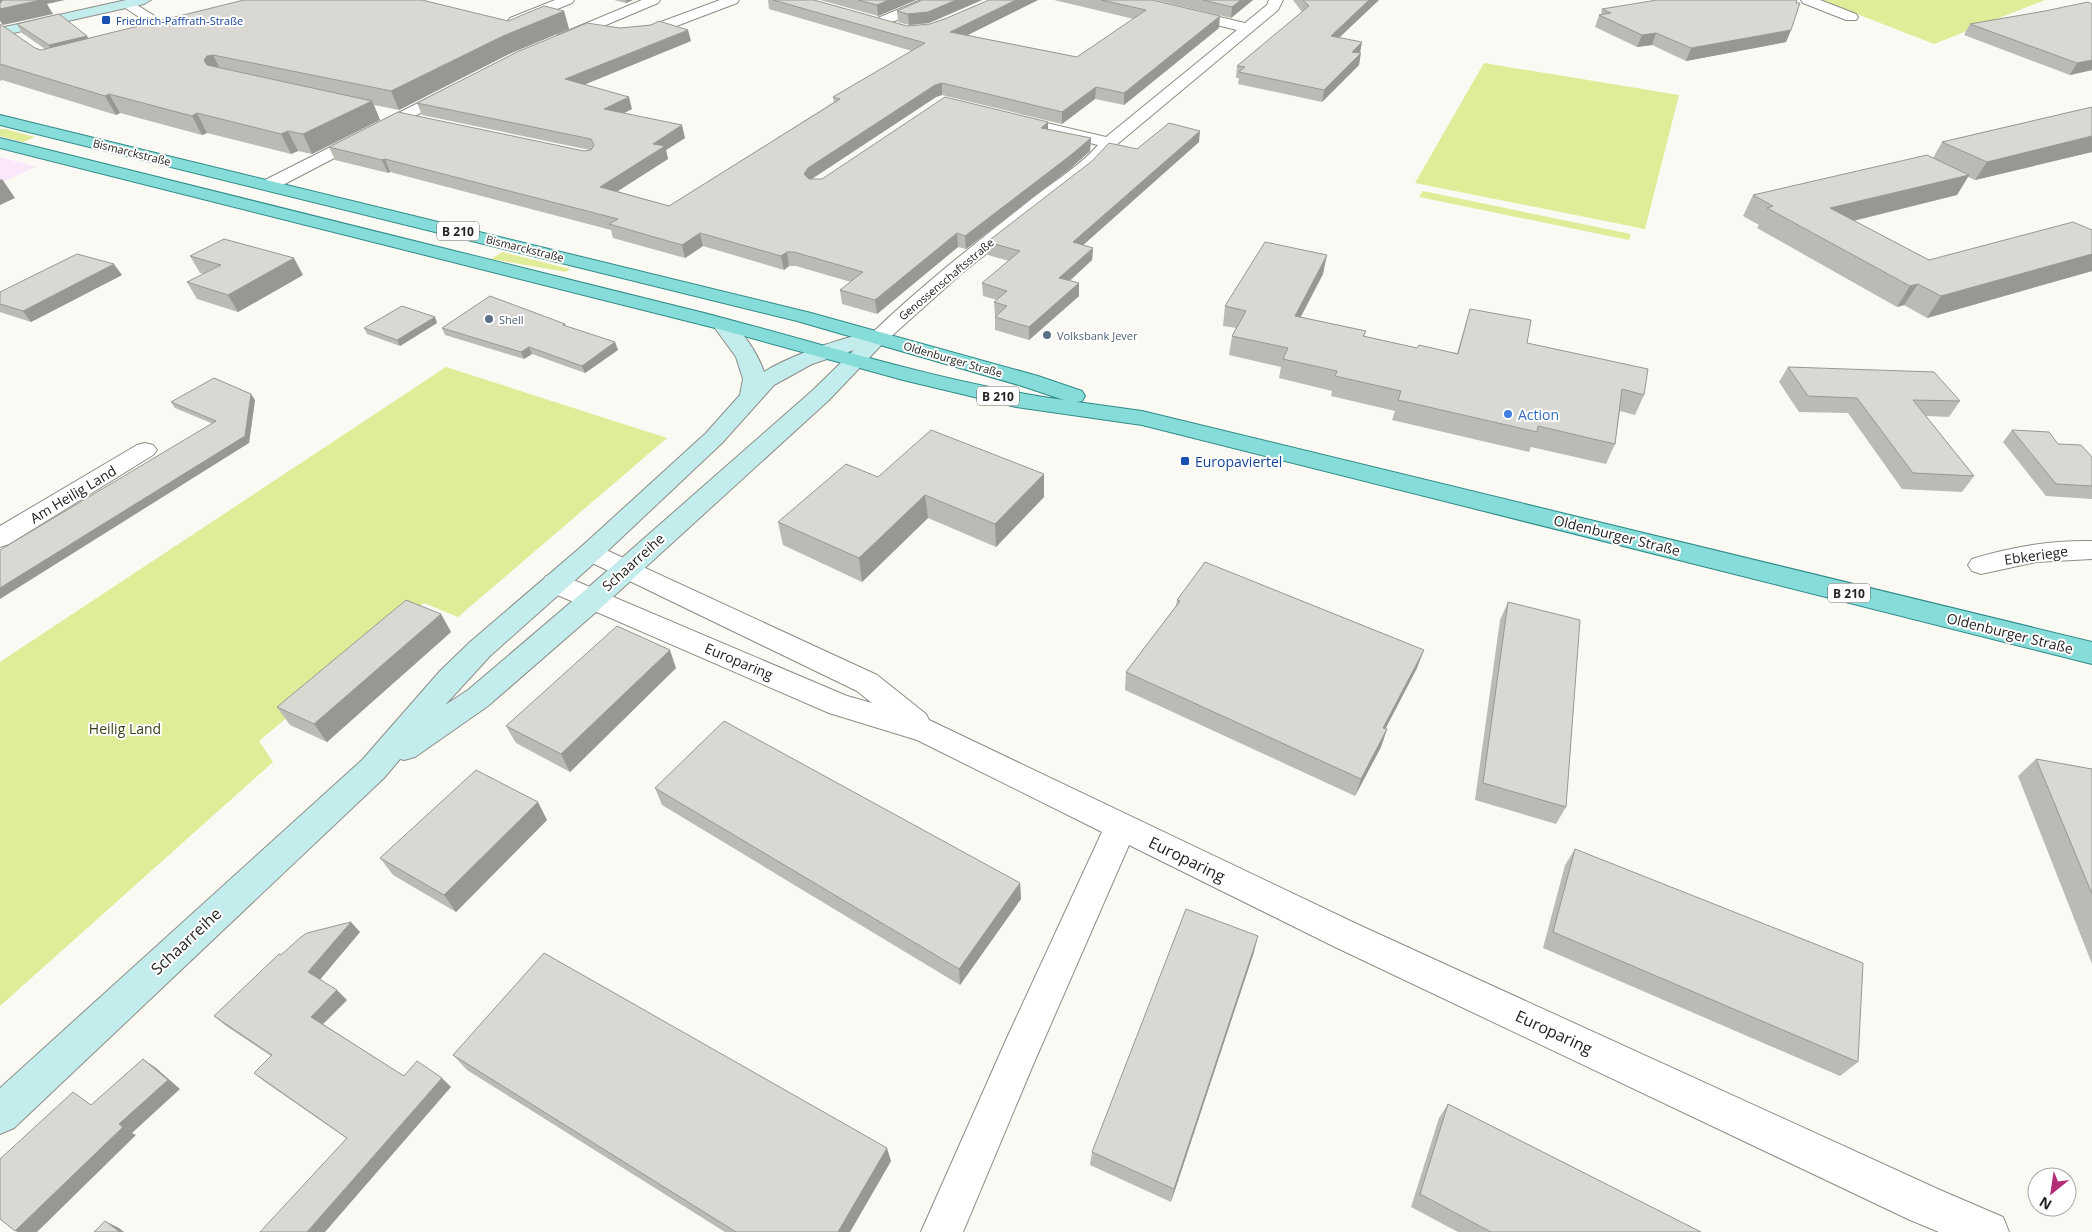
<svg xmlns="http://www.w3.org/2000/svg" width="2092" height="1232" font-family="'Open Sans',sans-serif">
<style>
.commercial{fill:#fae8fa}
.green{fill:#e1ec98}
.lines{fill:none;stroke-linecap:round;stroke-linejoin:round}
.minor-casing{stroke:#8e8c87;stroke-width:2}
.secondary-casing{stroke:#8e8c87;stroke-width:2}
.primary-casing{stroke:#2f8b87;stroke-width:2}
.minor{fill:#fff;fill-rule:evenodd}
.secondary{fill:#c2edec;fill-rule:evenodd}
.primary{fill:#86dcd8;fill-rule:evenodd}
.wall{fill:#bbbab5}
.shaded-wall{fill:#999793}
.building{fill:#dad8d2;stroke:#999793}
.transit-dot{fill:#1a4fb4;stroke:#fff;stroke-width:2}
.service-dot{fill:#5c6f8a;stroke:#fff;stroke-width:2}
.shop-dot{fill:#3f7fe0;stroke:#fff;stroke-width:2}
.labels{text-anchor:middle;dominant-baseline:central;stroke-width:4;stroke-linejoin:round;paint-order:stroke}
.far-transit-label{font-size:11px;fill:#164399;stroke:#fff;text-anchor:start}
.far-street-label{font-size:11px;fill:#232220;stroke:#fff}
.far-service-label{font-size:11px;fill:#4e5e75;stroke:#fff;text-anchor:start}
.shield{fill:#fff;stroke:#656463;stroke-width:1}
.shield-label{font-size:12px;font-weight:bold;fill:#232220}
.shop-label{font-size:14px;fill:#366cbe;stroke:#fff;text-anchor:start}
.transit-label{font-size:14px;fill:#164399;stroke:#fff;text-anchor:start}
.street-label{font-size:14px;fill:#232220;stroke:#fff}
.park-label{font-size:14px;fill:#3b3f16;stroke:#fff}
.near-street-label{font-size:16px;fill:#232220;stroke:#fff}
</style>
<rect width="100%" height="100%" fill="#fbf9f3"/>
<path class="commercial" d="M0 157 36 167 0 183Z"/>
<path class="green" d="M1821 0H2045L1934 44Z
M1484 63 1679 95 1645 229 1415 183Z
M0 129H5L35 137 23 142 0 136Z
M1423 191 1631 234 1629 240 1419 197Z
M502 252 570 269 566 272 491 259Z
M446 367 667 438 458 617 424 603 259 741 273 762 0 1006V662Z"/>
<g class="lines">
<defs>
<path id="minor" d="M129 0 177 30 179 33 177 36H167L124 7 122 4 124 1Z
M555 0H574L572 3 520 24 515 25 508 21 510 18Z
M642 0H660L658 3 568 41H558L556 38 558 35Z
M720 0H739L737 3 658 33 632 37 625 33 627 30 650 26Z
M921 0H939L937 3 883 26H873L871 23 873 20Z
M1124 0H1147L1245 23 1267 5 1269 0H1283L1278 10 1115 146 1090 172 962 273 886 341 879 343 872 341 869 337 872 333C920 287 972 246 1024 205 1048 185 1077 169 1098 145L1007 123 1005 120 1007 117 1013 115 1106 137 1237 30 1126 3Z
M1801 0H1820L1856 14 1858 17 1856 20H1846L1803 3Z
M452 86 457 88 460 91 457 94 275 189 269 190 263 189 260 185 263 181Z
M145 443 153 445 157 450 153 455 9 544 0 547V526L137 445Z
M2092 541V559L2036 562 1981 574 1972 571 1968 565 1972 559C2011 547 2051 540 2092 541Z
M591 543 877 675 926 714 929 720 1359 925 1940 1190 2003 1217 2009 1232H1939L1910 1220 1335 947 1129 845 1033 1065 963 1232H921L1006 1040 1102 832 917 740 829 713 546 590 542 583 546 576 555 574 564 576 847 696 872 703 857 691 582 558 578 552 582 546Z"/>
<path id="secondary" d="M126 0H151L144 4 0 36V28Z
M722 318C739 322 759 356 764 372 785 358 864 327 886 333L889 337 829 400 603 606 488 706 415 757 404 760 400 759 384 778 14 1128 0 1134V1088L362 760 440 671 470 642 582 546 706 433 740 395 743 379 736 357 712 324 715 320ZM854 350 813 390 583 592 468 690 445 705 490 656 600 558 722 443 774 385 812 364Z"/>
<path id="primary" d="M0 115 811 313 1038 376 1082 391 1085 396 1082 401 1077 402 1142 411 2092 642V664L1142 425 1016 407 903 380 715 328 0 148V138C233 196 467 254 700 312 821 343 941 383 1064 400L1022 386 797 321 0 125Z"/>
</defs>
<use href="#minor" class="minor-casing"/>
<use href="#secondary" class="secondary-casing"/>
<use href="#primary" class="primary-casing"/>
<use href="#minor" class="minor"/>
<use href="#secondary" class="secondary"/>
<use href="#primary" class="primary"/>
</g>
<path class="wall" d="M614 0H633L626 3Z
M768 0H814L907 26 930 24 947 18 989 0H1038L967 35 1077 57 1134 19 1054 0H1152L1219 28 1124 105 1095 99 1062 124 942 95 936 97 812 179H822L1048 129 1091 138 1090 151 1071 168 966 249 958 247 877 314 842 304 840 290 851 282 796 266H789L784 270 703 246 685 258 613 238 611 230 390 172 388 173 335 160 329 147 584 151 590 150 422 115 417 103 691 41 585 84 632 109 624 113 685 138 666 150 668 159 617 191 669 206 834 102 833 97 912 51 769 9Z
M820 0H916L878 16Z
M922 0H982L929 23 909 25 898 22 897 11Z
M1155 0H1253L1231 18Z
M1293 0H1379L1340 37 1360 53 1359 65 1322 102 1238 84 1239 78H1236L1237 66 1302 12Z
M1602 9 1791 30 1786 42 1686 61 1652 45 1637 47 1595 27 1599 15H1601Z
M564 11 569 29 509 54 399 110 374 105 380 120 312 154 298 151 291 154 207 133 202 135 120 113 116 115 2 80 0 81V24L35 48 41 50 45 49 22 33 17 24 87 36 88 38 508 21Z
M2045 11 2092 70 2070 75 1964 35 1970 24Z
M2092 107V152L1975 180 1968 177 1957 195 1854 221 1929 260 2092 230V271L1927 318 1904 305 1897 307 1757 228 1759 225 1743 216 1753 195 1933 158 1942 142Z
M1199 142 1083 245 1093 248 1092 260 1070 281 1079 283V296L1029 340 995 330V317L996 316H995L994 302 997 300 983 296 982 283 1009 261 988 255 987 242 1137 149Z
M190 256 303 275 238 312 197 299 187 282 204 274 200 273Z
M1323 274 1301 317 1366 331 1364 337 1417 348 1457 353 1470 309 1527 343 1644 395 1635 415 1620 411 1615 444 1606 464 1531 447 1529 452 1392 420 1395 411 1331 396 1332 391 1279 378 1281 367 1229 355 1232 336 1236 328 1223 326 1225 306Z
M122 275 31 322 0 312V292Z
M435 317 437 323 400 346 367 334 364 328Z
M565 324 566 326 615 342 618 350 585 373 532 354 524 359 445 335 442 328Z
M1788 367 1960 401 1949 417 1926 416 1974 476 1962 492 1902 489 1848 413 1799 412 1779 382Z
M255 400 249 443 211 423 175 408 171 402Z
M2012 430 2058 444 2092 457V499L2046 496 2003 442Z
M878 477 1044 497 996 547 928 518 862 582 783 545 778 522Z
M1177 600 1417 668 1385 729H1387L1381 747 1355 796 1125 690 1126 672 1176 606Z
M1508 602 1566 807 1556 824 1475 800 1500 620Z
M441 614 451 632 327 742 290 725 277 707Z
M676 668 570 772 516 743 506 726Z
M2036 759 2092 769V964L2018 776Z
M655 788 1020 883 1021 899 960 985 662 805Z
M547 820 456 912 393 875 380 858Z
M1575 849 1858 1062 1840 1076 1543 948 1565 865Z
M360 932 320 979 347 1000 323 1024 404 1076 451 1087 346 1138 265 1082 254 1073 271 1056 226 1026 214 1016 281 955Z
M1254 952 1171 1202 1090 1165 1092 1152Z
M453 1055 891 1161 850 1232H725L467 1070Z
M1448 1104 1701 1232H1458L1411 1207 1439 1118Z"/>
<path class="shaded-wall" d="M0 0H65L47 4 53 14 3 25 0 21Z
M626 0H633L626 3Z
M889 0H916L878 16 877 5Z
M956 0H982L929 23 909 25 908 14Z
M1016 0H1038L950 44V32Z
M1241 0H1253L1231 18 1232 7Z
M1369 0H1379L1329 47 1331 36Z
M564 11 569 29 509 54 399 110 391 91 503 36Z
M1220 16 1219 28 1124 105V93Z
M688 30 691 41 569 91 565 79Z
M1791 30 1786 42 1686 61 1691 48Z
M1656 33 1652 45 1637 47 1642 35Z
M87 36 92 46 54 55 49 45Z
M1362 42 1360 53 1352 52Z
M1361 53 1359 65 1322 102 1324 90Z
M213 55 222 73 213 78 204 60 207 56Z
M2092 60V70L2070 75 2077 63Z
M942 83V95L936 97 810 180 804 174 808 168 935 85Z
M1096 87 1095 99 1062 124V112Z
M109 94 120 113 116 115 105 96Z
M629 97 632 109 608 121 604 109Z
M372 101 380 120 312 154 303 134Z
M197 113 207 133 202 135 192 116Z
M1048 122V135L1041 128Z
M682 125 685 138 666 150 668 159 604 200 600 187 653 144Z
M288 131 298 151 291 154 281 134Z
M1200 131 1199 142 1072 255 1073 242Z
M2092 136V152L1975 180 1987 162Z
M1091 138 1090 151 1071 168 966 249 965 236Z
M385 159 390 172 388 173 382 160Z
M1969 175 1957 195 1819 229 1830 208Z
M2 179 15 198 0 205V180Z
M700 233 703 246 685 258 682 245Z
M957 233 958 247 877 314 875 300Z
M1093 248 1092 260 1059 290V278Z
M787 252 789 266 784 270 781 256Z
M2092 254V271L1927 318 1941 296Z
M1327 255 1323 274 1291 335 1295 316Z
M294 258 303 275 238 312 228 295Z
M114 264 122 275 31 322 23 311Z
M1079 283V296L1029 340V327Z
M1918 284 1904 305 1897 307 1910 286Z
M435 317 437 323 400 346 397 340Z
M615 342 618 350 585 373 582 366Z
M529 347 532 354 524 359 521 352Z
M251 394 255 400 249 443 0 599V588Z
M1044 474V497L996 547 995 524Z
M925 495 928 518 862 582 859 558Z
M441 614 451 632 327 742 314 724Z
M670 650 676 668 570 772 561 754Z
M1424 650 1417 668 1377 745 1383 728Z
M1387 729 1381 747 1355 796 1361 779Z
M538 802 547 820 456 912 444 895Z
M1020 883 1021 899 960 985 959 969Z
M351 922 360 932 318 982 308 972Z
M1258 936 1254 952 1171 1202 1174 1189Z
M337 990 347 1000 321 1026 311 1017Z
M143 1059 156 1068 180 1089 132 1133 136 1135 37 1232H18L15 1231 119 1124Z
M442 1078 451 1087 325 1232H307Z
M887 1148 891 1161 850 1232H838Z
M105 1221 119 1228 124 1232H120Z"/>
<path class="building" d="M3 0H41L0 9V3Z
M244 0H422L508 21 544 6 564 11 503 36 391 91 213 55 207 56 204 60 207 65 372 101 303 134 288 131 281 134 197 113 192 116 109 94 105 96 0 64V24L35 48 41 50Z
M773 0H814L907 26 930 24 947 18 989 0H1016L950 32 1077 57 1146 10 1101 0H1152L1220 16 1124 93 1096 87 1062 112 942 83 935 85 808 168 804 174 809 179H822L945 97 1048 122 1041 128 1091 138 1071 155 965 236 957 233 875 300 840 290 863 272 794 252H787L781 256 700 233 682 245 609 224 618 219 385 159 382 160 329 147 398 112 584 151 591 150 594 145 591 139 417 103 517 52 587 23 620 28 651 25 659 21 688 30 565 79 629 97 604 109 682 125 653 144 665 146 600 187 669 206 840 99 833 97 925 43Z
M858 0H889L877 5Z
M922 0H956L928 12 908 14 897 11Z
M1203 0H1241L1232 7Z
M1303 0H1369L1331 36 1362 42 1352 52 1361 53 1324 90 1239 72 1245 67 1237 66 1309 6Z
M1657 0H1797L1796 3H1800L1791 30 1691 48 1656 33 1642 35 1599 15 1611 13 1602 9Z
M2088 2 2092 4V60L2077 63 1970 24 2045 11Z
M59 14 87 36 49 45 17 24Z
M2092 107V136L1987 162 1942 142Z
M1169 123 1200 131 1073 242 1093 248 1059 278 1079 283 1029 327 995 317 1007 306 994 302 1007 291 982 283 1020 251 987 242 1092 161 1109 143 1137 149Z
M1927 155 1969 175 1830 208 1929 260 2073 222 2092 230V254L1941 296 1918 284 1910 286 1767 208 1773 206 1753 195Z
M224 239 294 258 228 295 187 282 221 265 190 256Z
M1265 242 1327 255 1295 316 1366 331 1363 336 1417 348 1419 345 1458 354 1470 309 1531 320 1527 343 1648 369 1644 395 1622 389 1615 444 1538 426 1537 432 1398 400 1401 391 1335 376 1337 371 1283 359 1288 348 1232 336 1246 311 1225 306Z
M77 254 114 264 23 311 0 304V292Z
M490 296 565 324 563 325 615 342 582 366 529 347 521 352 442 328Z
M402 306 435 317 397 340 364 328Z
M1788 367 1934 372 1960 401 1913 400 1974 476 1913 473 1857 398 1808 396Z
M214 378 251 394 245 436 0 588V550L216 421 171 402Z
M931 430 1044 474 995 524 925 495 859 558 778 522 846 464 878 477Z
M2012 430 2049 432 2058 444 2081 445 2092 457V486L2056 484Z
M1205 562 1424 650 1383 728 1387 729 1361 779 1126 672 1180 601 1177 600Z
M406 600 441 614 314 724 277 707Z
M1508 602 1580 620 1566 807 1483 783Z
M617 626 670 650 561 754 506 726Z
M724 721 1020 883 959 969 655 788Z
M2036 759 2092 769V894Z
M476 770 538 802 444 895 380 858Z
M1575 849 1863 963 1858 1062 1553 932Z
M1186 909 1258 936 1174 1189 1092 1152Z
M351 922 308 972 337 990 311 1017 404 1076 417 1061 442 1078 307 1232H260L347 1138 254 1073 272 1055 214 1016 279 954 281 955 301 937 307 933Z
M544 953 887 1148 838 1232H736L453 1055Z
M143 1059 168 1080 119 1124 123 1127 15 1231 0 1219V1159L73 1092 91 1105Z
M1448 1104 1701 1232H1491L1420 1194Z
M105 1221 120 1232H94Z"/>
<g class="transit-dot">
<rect x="101" y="15" width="10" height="10" rx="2.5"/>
<rect x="1180" y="456" width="10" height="10" rx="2.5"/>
</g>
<g class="service-dot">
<circle cx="489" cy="319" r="5"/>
<circle cx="1047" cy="335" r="5"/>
</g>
<circle class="shop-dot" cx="1508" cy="414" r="5"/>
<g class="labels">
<g class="far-transit-label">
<text x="116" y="20">Friedrich-Paffrath-Straße</text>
</g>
<g class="far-street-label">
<text transform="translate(132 152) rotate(14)">Bismarckstraße</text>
<text transform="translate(525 248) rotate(14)">Bismarckstraße</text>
<text transform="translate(946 279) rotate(-40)">Genossenschaftsstraße</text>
<text transform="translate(953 359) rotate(16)">Oldenburger Straße</text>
</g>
<g class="far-service-label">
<text x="499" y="319">Shell</text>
<text x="1057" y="335">Volksbank Jever</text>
</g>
<g class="shield">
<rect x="437" y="221.5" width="42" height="19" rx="4"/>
<rect x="977" y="386.5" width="42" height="19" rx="4"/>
<rect x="1828" y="583.5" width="42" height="19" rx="4"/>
</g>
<g class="shield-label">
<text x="458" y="231">B 210</text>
<text x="998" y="396">B 210</text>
<text x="1849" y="593">B 210</text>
</g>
<g class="shop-label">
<text x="1518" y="414">Action</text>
</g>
<g class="transit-label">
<text x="1195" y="461">Europaviertel</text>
</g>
<g class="street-label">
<text transform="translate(73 494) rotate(-31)">Am Heilig Land</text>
<text transform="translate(1617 535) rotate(14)">Oldenburger Straße</text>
<text transform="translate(2036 555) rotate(-8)">Ebkeriege</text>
<text transform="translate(633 562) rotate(-42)">Schaarreihe</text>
<text transform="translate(2010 633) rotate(14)">Oldenburger Straße</text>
<text transform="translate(739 661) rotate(23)">Europaring</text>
</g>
<g class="park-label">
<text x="125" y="728">Heilig Land</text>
</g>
<g class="near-street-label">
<text transform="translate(1187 859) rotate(26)">Europaring</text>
<text transform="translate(186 941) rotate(-43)">Schaarreihe</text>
<text transform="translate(1554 1032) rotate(25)">Europaring</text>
</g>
</g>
<g transform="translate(2052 1192) rotate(210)"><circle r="24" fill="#ffffff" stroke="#a7a7a6"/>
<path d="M0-4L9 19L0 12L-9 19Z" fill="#b12e77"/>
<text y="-8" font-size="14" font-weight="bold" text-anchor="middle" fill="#232220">N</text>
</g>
</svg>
